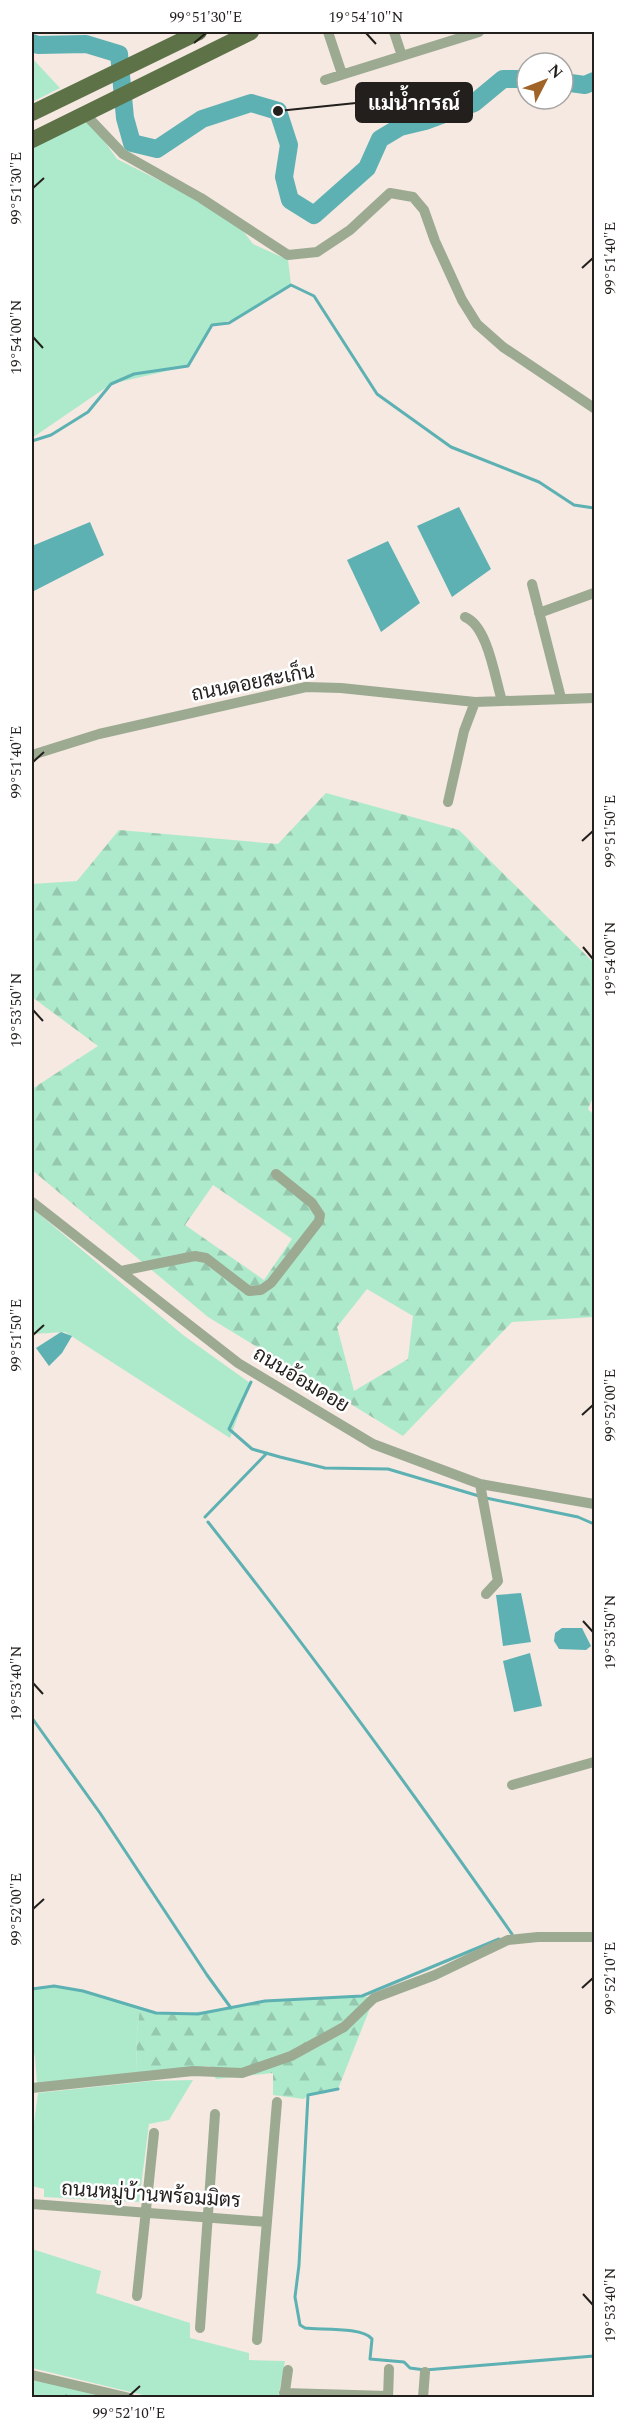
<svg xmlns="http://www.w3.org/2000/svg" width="626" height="2429" font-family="Spectral,Sarabun,serif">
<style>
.grass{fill:#adeacb}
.forest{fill:url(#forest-firs);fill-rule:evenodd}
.water{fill:#5db1b2}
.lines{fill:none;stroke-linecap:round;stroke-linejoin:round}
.stream{stroke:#5db1b2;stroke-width:3}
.river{stroke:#5db1b2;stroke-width:18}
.street{stroke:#9daa92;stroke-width:10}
.primary{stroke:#5d7347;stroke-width:16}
.ticks{fill:none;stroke:#231f1c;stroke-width:2}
.labels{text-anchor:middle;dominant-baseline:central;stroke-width:5;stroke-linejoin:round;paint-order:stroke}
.street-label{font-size:20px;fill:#231f1c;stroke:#fff}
.leader{fill:none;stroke:#231f1c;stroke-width:2}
.callout-dot{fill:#231f1c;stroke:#fff;stroke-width:2}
.callout{fill:#231f1c;stroke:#231f1c;stroke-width:2}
.callout-label{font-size:21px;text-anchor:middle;font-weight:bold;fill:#fff}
.neatline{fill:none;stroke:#231f1c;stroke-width:2}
.ticks-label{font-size:15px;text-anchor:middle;fill:#231f1c}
</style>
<defs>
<pattern id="forest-firs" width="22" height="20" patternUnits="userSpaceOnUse" patternTransform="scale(1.5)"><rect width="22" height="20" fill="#adeacb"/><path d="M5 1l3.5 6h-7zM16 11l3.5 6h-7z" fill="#95c8ae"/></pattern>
</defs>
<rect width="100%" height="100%" fill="#f5e9e2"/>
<path class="grass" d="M32 58 60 88 32 102Z
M85 114 117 159 196 199 243 231 253 244 288 260 291 285 236 319 212 325 188 366 111 384 32 438V141Z
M32 1208 183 1335 250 1383 230 1438 65 1332 32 1334Z
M54 1986 83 1991 140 2009 137 2031 136 2074 37 2083 35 2057 32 2046V1989Z
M193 2080 169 2120 149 2124 139 2202 44 2197V2189L32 2186V2138L38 2093 151 2081Z
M32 2249 101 2271 96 2293 190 2323V2338L249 2353V2360L285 2361 278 2398 151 2397 32 2368Z
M32 2380 123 2397H32Z"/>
<path class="forest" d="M326 793 459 830 594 963V1095L588 1109 594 1115V1317L512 1322 403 1436 208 1317 32 1170V1089L98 1046 32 997V884L77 881 119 830 278 844ZM213 1185 292 1239 264 1280 185 1225ZM367 1289 413 1316 408 1359 354 1391 337 1327Z
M362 1996 374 1998 338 2089 308 2095 304 2099 273 2095V2073L216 2079 209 2066 136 2074 137 2031 140 2009C179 2020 225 2007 264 2002 296 1997 330 1998 362 1996Z"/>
<path class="water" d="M459 507 491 569 452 597 417 526Z
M90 522 104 555 32 592V546Z
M388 541 420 603 381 632 347 560Z
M61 1332 72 1336 62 1353 49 1366 36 1348Z
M521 1593 531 1642 503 1646 496 1595Z
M562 1628H582L591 1646 586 1650 559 1649 554 1641 555 1633Z
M530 1653 542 1706 514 1712 503 1661Z"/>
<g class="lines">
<path class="stream" d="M32 441 51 435 88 412 111 384 134 374 188 366 212 325 229 323 291 285 314 296 377 394 451 447 539 482 574 505 594 508
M251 1382 229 1429 252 1449 280 1457 325 1468 388 1469 479 1496
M486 1498 578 1517 594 1524
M205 1517 267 1453
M208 1522C314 1656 414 1794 512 1934
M32 1718 100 1813 207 1975 231 2008
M32 1989 54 1986 83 1991 156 2013 198 2014 265 2001 362 1996 499 1939
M338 2089 308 2095 299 2265 295 2297 300 2325 305 2328C321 2330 363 2327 372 2339L370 2359 404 2362 410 2368 425 2370 594 2356
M66 2396 71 2398"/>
<path class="river" d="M32 43 38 45 86 44 119 54 125 118 132 143 157 149 202 119 251 103 278 111 289 145 284 177 290 200 314 215 367 168 380 139 400 127 425 121 474 103 503 79H527
M563 82 585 85 594 81"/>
<path class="street" d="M328 32 342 74
M394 32 402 56
M325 80 479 32
M85 114 123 154 201 198 288 255 317 252 350 230 390 193 413 197 424 210 435 241 462 300 477 324 503 347 594 408
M532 584 561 698
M539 613 594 593
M465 617C488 626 495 679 502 701
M32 755 99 734 306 687 341 688 475 702 594 698
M448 802 464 731 475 702
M32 1202 238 1363 373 1444 480 1484 594 1504
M121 1271 195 1256 206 1258 249 1291 261 1290 271 1283 319 1221 320 1215 312 1203 276 1174
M480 1484 498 1581 486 1594
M512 1785 594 1762
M32 2088 193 2071 242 2073 291 2056 344 2027 374 1998 435 1975 508 1940 538 1937H594
M32 2204 267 2222
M137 2296 154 2133
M200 2328 215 2114
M257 2340 277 2102
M32 2375 130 2398
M284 2393 388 2396
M284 2398 288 2370
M388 2398 389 2369
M423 2398 425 2372"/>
<path class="primary" d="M32 113 199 32
M32 140 251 32"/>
</g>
<path class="ticks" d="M366 33 376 44M194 43 206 33M33 188 44 178M582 268 593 258M33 337 43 348M33 762 44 752M582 841 593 831M583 947 593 959M33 1010 43 1021M33 1335 44 1325M582 1415 593 1405M583 1621 593 1632M33 1683 43 1694M33 1909 44 1899M582 1988 593 1978M583 2294 593 2305M129 2396 140 2386"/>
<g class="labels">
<g class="street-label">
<text transform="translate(253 683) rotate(-11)">ถนนดอยสะเก็น</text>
<text transform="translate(301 1380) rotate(31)">ถนนอ้อมดอย</text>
<text transform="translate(151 2195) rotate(4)">ถนนหมู่บ้านพร้อมมิตร</text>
</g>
</g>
<path class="leader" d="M278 111L356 103"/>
<circle class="callout-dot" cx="278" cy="111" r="6"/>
<rect class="callout" x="356" y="83" width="116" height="39" rx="6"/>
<g class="callout-label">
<text x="414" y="110">แม่น้ำกรณ์</text>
</g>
<rect width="626" height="2429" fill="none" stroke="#ffffff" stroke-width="66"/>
<g transform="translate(545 81) rotate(48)"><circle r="28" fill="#ffffff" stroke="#a7a5a4" stroke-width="1.5"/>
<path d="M0-4.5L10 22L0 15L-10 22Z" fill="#a16428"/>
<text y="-9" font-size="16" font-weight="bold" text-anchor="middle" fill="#231f1c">N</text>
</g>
<rect x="33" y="33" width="560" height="2363" class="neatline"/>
<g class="ticks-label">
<text x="206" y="22">99°51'30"E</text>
<text x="366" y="22">19°54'10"N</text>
<text transform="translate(16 188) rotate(-90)" y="5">99°51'30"E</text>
<text transform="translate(610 258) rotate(-90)" y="5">99°51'40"E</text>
<text transform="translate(16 337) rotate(-90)" y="5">19°54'00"N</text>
<text transform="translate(16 762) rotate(-90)" y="5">99°51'40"E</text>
<text transform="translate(610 831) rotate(-90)" y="5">99°51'50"E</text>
<text transform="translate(610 959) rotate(-90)" y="5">19°54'00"N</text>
<text transform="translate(16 1010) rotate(-90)" y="5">19°53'50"N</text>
<text transform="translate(16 1335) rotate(-90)" y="5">99°51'50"E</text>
<text transform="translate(610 1405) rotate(-90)" y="5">99°52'00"E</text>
<text transform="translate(610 1632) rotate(-90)" y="5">19°53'50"N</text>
<text transform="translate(16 1683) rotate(-90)" y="5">19°53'40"N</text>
<text transform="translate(16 1909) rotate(-90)" y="5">99°52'00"E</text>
<text transform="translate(610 1978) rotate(-90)" y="5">99°52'10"E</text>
<text transform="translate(610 2305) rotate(-90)" y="5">19°53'40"N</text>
<text x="129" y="2418">99°52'10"E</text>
</g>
</svg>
